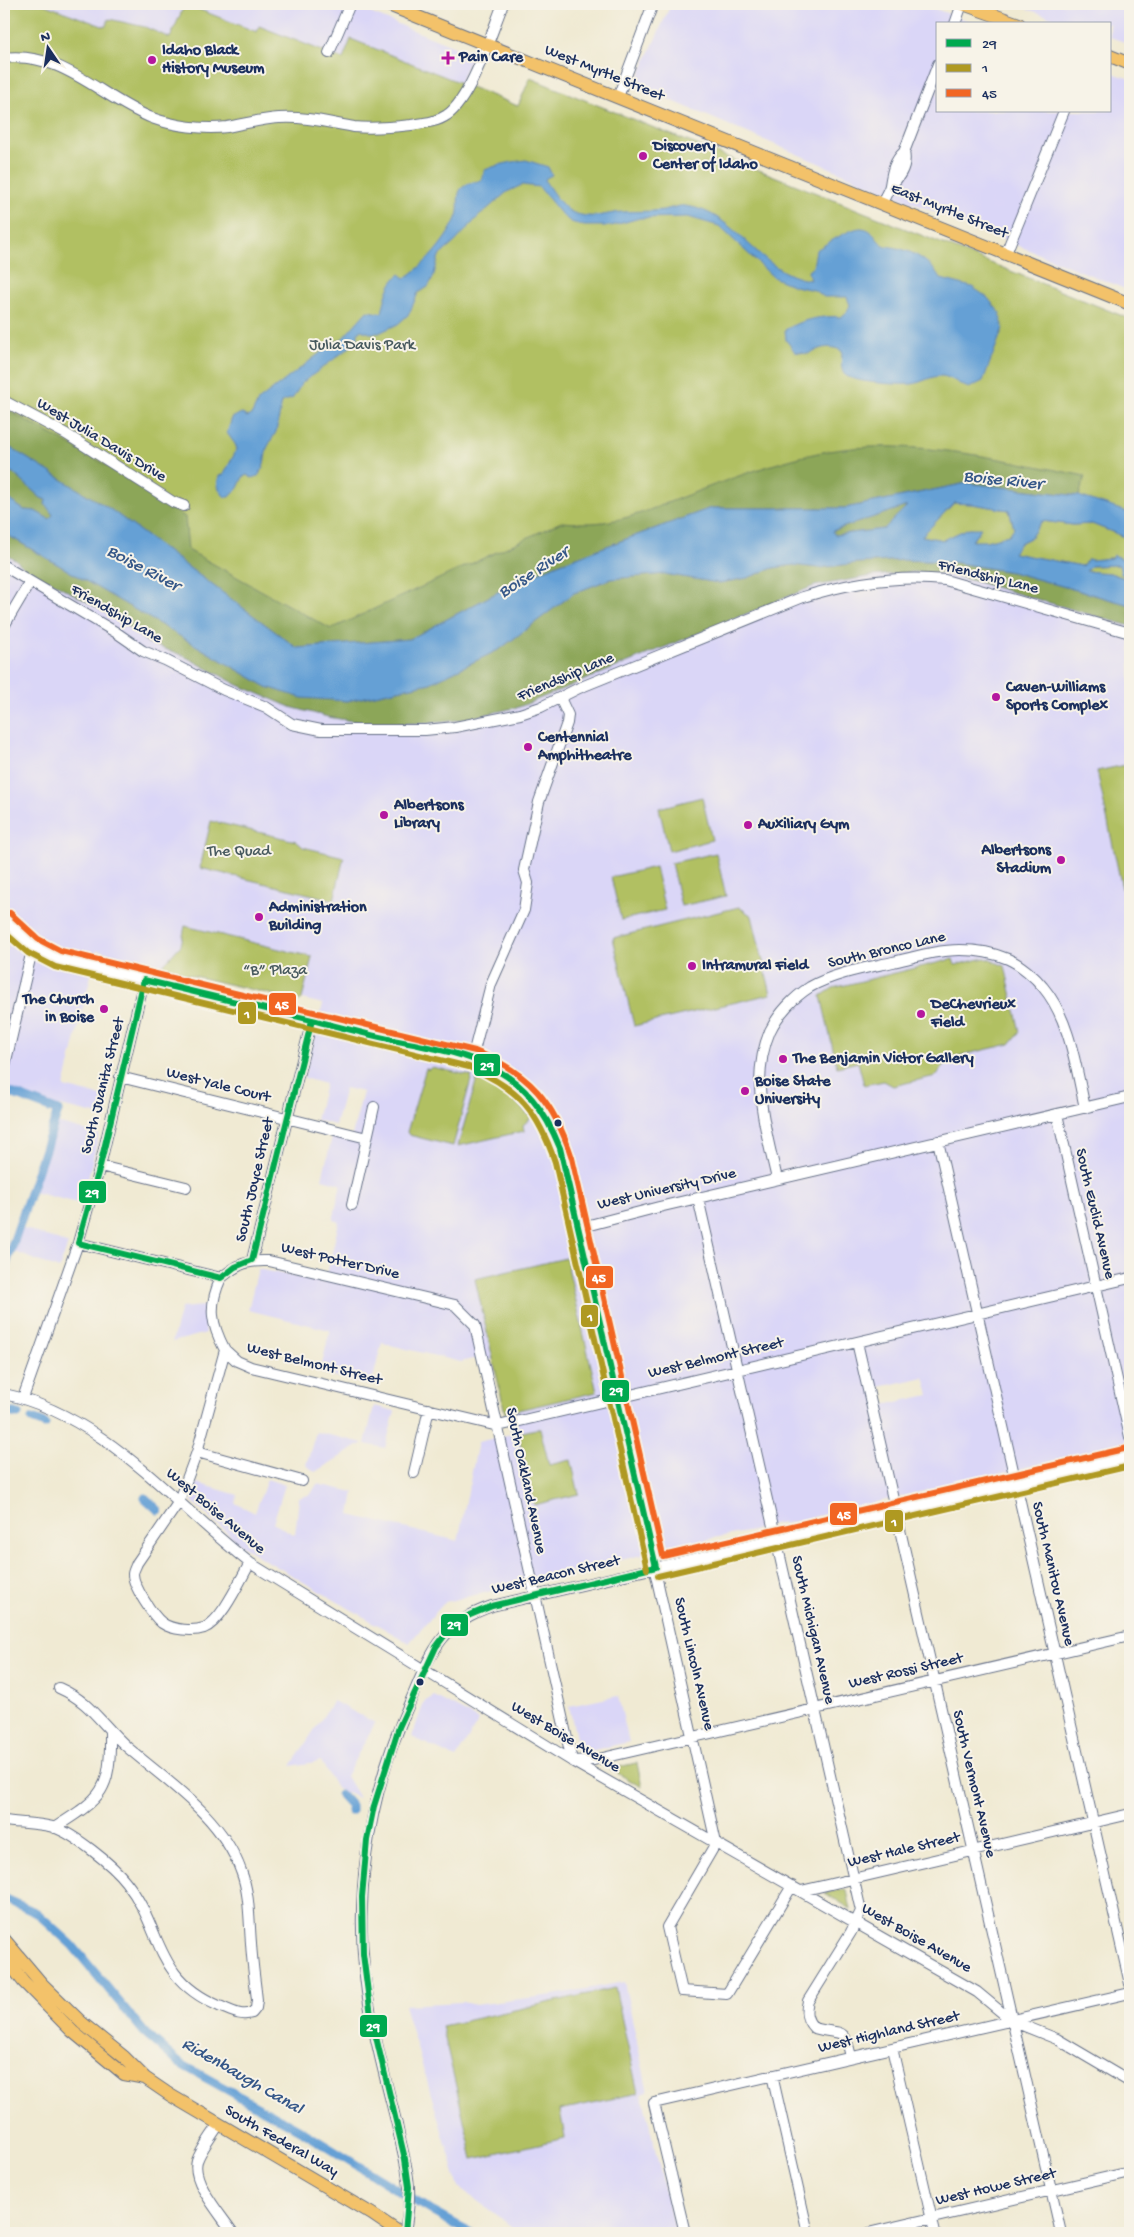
<svg xmlns="http://www.w3.org/2000/svg" width="1134" height="2237" font-family="'Gochi Hand',sans-serif">
<style>
.built{fill:#dad6f7;fill-rule:evenodd}
.green{fill:#b1c062;stroke:#667860}
.forest{fill:#8ca658;stroke:#546a5b}
.water{fill:#65a0d5;stroke:#40689a;fill-rule:evenodd}
.lines{fill:none;stroke-linecap:round;stroke-linejoin:round}
.canal{stroke:#65a0d5;stroke-width:9}
.minor-casing{stroke:#667087;stroke-width:12}
.major-casing{stroke:#667087;stroke-width:14}
.minor{stroke:#fff;stroke-width:10}
.major{stroke:#f3c26a;stroke-width:12}
.bus-1-casing{stroke:#f7f3e8;stroke-width:10}
.bus-2-casing{stroke:#f7f3e8;stroke-width:10}
.bus-3-casing{stroke:#f7f3e8;stroke-width:10}
.bus-1{stroke:#00a94f;stroke-width:6}
.bus-2{stroke:#af9921;stroke-width:6}
.bus-3{stroke:#f26522;stroke-width:6}
.poi-dot{fill:#b5179e;stroke:#f7f3e8;stroke-width:2}
.bus-dot{fill:#1b2f5e;stroke:#f7f3e8;stroke-width:2}
.labels{text-anchor:middle;dominant-baseline:central;stroke-width:4;stroke-linejoin:round;paint-order:stroke}
.poi-label{font-size:16px;font-weight:bold;fill:#1b2f5e;stroke:#f7f3e8;text-anchor:start}
.street-label{font-size:16px;fill:#1b2f5e;stroke:#f7f3e8}
.park-label{font-size:16px;fill:#485a5f;stroke:#f7f3e8}
.water-label{font-size:18px;font-style:italic;fill:#355788;stroke:#f7f3e8}
.line-badge{stroke:#f7f3e8;stroke-width:2}
.badge-label{font-size:14px;text-anchor:middle;font-weight:bold;fill:#fff}
</style>
<rect width="100%" height="100%" fill="#f7f3e8"/>
<filter id="ink" filterUnits="userSpaceOnUse"><feTurbulence type="fractalNoise" baseFrequency=".02" numOctaves="2"/><feDisplacementMap in="SourceGraphic" scale="10" xChannelSelector="R" yChannelSelector="G"/><feConvolveMatrix kernelMatrix="1 2 1 2 8 2 1 2 1" color-interpolation-filters="sRGB"/></filter>
<filter id="wash" filterUnits="userSpaceOnUse"><feTurbulence type="fractalNoise" baseFrequency=".0096" numOctaves="4" result="noise"/><feDisplacementMap in="SourceGraphic" scale="20" xChannelSelector="R" yChannelSelector="G"/><feGaussianBlur stdDeviation="1.12" result="paint"/><feColorMatrix in="noise" values="0 0 0 0 0 0 0 0 0 0 0 0 0 0 0 0 0 1.4 0 .05"/><feComposite in="paint" operator="in"/></filter>
<g filter="url(#wash)">
<rect width="100%" height="100%" fill="#f0ead3"/>
<path class="built" d="M43 4H184L170 38 146 27 109 19 105 27Z
M185 4H348L472 54 460 82 351 39 343 59 259 26 257 32Z
M671 4H922L977 24H938V111H1110V72L1130 79V291L898 197 635 85Z
M1013 4H1130V44L1110 37V24H1071Z
M4 539 803 575 918 563 1130 615V1443L783 1524V1522L759 1527 753 1531 713 1538 445 1602 409 1643 255 1554 236 1541 192 1501 197 1483 238 1495 235 1503 255 1513 267 1479 285 1485 273 1523 295 1535 299 1498 311 1494 317 1484 354 1492 350 1515 458 1541 478 1442 511 1434 494 1360 472 1359 461 1362 382 1343 371 1386 320 1373 330 1330 248 1310 258 1269 325 1283 339 1222 333 1220 341 1184 322 1179 332 1137 351 1139 363 1092 345 1088 335 1125 316 1120 325 1084 304 1078 323 1004 97 950 64 1087 109 1098 104 1116 60 1106 56 1123 99 1134 82 1204 33 1192 53 1135 52 1109 4 1091ZM924 1377 929 1395 883 1405 879 1387Z
M20 1227 68 1244 59 1269 12 1251Z
M204 1306 206 1333 172 1342 181 1308Z
M374 1406 395 1411 385 1448 365 1444Z
M316 1432 363 1443 315 1472 306 1465Z
M434 1696 479 1720 456 1758 412 1737 424 1702Z
M618 1696 629 1742 585 1752 581 1750 578 1747 569 1706Z
M333 1701 375 1723 346 1776 359 1798 336 1788 321 1761 291 1766Z
M624 1982 648 2092 642 2094 675 2233H520L459 2187 404 2005 462 2002 475 2005 553 1995Z"/>
<path class="green" d="M4 4H43L105 27 109 19 145 27 170 38 185 4 257 32 259 26 343 59 351 39 518 106 530 78 1130 319V515L967 483 331 647 4 444Z
M954 503 972 504 1009 510 1014 528 1009 535 986 541 972 542 980 529 969 528 943 540 921 536Z
M1042 521 1073 525 1092 524 1130 539V562C1119 553 1094 560 1082 566L1012 553 1020 543 1030 538Z
M1120 565 1121 573 1130 576V580L1110 573 1085 572 1091 566Z
M1130 764V906L1126 907 1097 771Z
M702 797 712 840 669 851 659 808Z
M211 821 296 841 303 847 344 857 334 900 200 868Z
M716 853 726 896 681 906 671 863Z
M655 867 665 910 621 920 611 877Z
M739 907 752 916 771 994 634 1026 613 938Z
M185 926 312 957 302 999 300 1001 160 968 181 945Z
M985 958 1005 966 1020 1032 1010 1044 949 1058 936 1076 893 1086 884 1081 864 1085 858 1062 837 1067 821 996 833 988 953 959 955 965Z
M432 1067 472 1076 453 1146 409 1135 407 1132 426 1068 428 1070Z
M477 1078C499 1088 515 1100 531 1118L523 1125 524 1131 458 1146Z
M566 1258 597 1392 505 1413 475 1279Z
M540 1428 549 1465 571 1460 579 1494 534 1505 518 1433Z
M637 1763 642 1787 610 1769 636 1763Z
M845 1889 847 1891 851 1909 825 1893Z
M615 1988 638 2093 560 2110 565 2138 473 2159 442 2026Z"/>
<path class="forest" d="M4 408 101 462 185 517 188 550 331 629 561 522C577 523 594 524 610 521 636 517 661 505 685 496 724 481 764 466 804 456 896 433 994 458 1085 476L1079 496 967 483 845 508H711L558 564 513 584 410 639 297 648 110 509 4 444Z
M12 472 41 498 46 500 45 504 54 515 53 517 49 519 35 511 24 510 8 499 9 493 4 488V474Z
M908 505 884 529 835 535 832 531Z
M4 533 267 687 347 701 430 683 500 649 574 593 610 579 665 574 719 583 747 578 773 568 793 565 819 568 857 563 903 560 952 562 1012 572 1130 605V626L949 574 913 572 872 576 814 586 519 707 460 720 431 723 370 724 328 717 290 707 238 685 182 655 148 643 122 622 52 582 28 572 16 560 4 553Z"/>
<path class="water" d="M526 160 548 167 552 175 546 178 545 181C551 190 558 201 566 208 571 213 579 215 587 216 598 217 610 213 621 212 635 211 649 212 663 210 670 209 678 205 685 206 737 211 758 274 810 280L808 271 813 267 816 250C827 244 851 227 862 228 875 229 875 242 886 246 889 247 894 247 897 248 916 252 931 263 941 279L972 287 987 297 1000 313 1003 328 983 381 969 388C959 385 952 377 942 376 933 375 921 383 912 384 900 385 852 383 844 374 840 368 842 358 842 351 829 344 820 348 808 354L795 352 786 340 785 330C799 320 823 315 841 317L847 312 850 305 847 297H824L814 290 794 286 773 277 719 226 688 217 640 218 611 226H584L571 222 563 216 539 187 522 185 507 192 478 217 455 242 439 256 433 278 428 287 418 293 409 314 398 324 379 333H370L361 330 358 332V341L302 383 293 398 282 402 276 432 267 448 263 469 258 476 252 478 247 475 243 477 238 488 230 497H225C218 490 216 485 219 476L224 474 237 449 235 444 227 433 232 418 241 413 247 417 252 414 258 401 333 343 342 339 367 311 382 313C385 299 388 283 400 274L405 278C425 266 449 237 457 216 460 208 456 195 461 189 466 183 475 182 482 180L485 170C499 164 511 162 526 160Z
M4 444 110 509 297 648 410 639 513 584 558 564 711 508H845L967 483 1079 496 1130 513V539L1092 524 1073 525 1042 521 1030 538 1020 543 1013 553 1082 566 1088 559 1092 560 1111 558 1114 555 1130 562V576L1121 574 1119 565 1091 566 1086 571 1110 573 1130 580V605L1012 572 952 562 903 560 857 563 819 568 793 565 773 568 747 578 719 583 665 574 610 579 574 593 500 649 430 683 347 701 302 698 267 687 4 533V488L9 493 8 499 24 510 35 511 49 519 53 515 45 504 46 500 41 498 12 472 4 475ZM954 503 972 504 1009 510 1014 528 1009 535 986 541H972L981 528H969L943 540 922 536ZM907 506 884 529 835 535 832 531Z"/>
<g class="lines">
<path class="canal" d="M4 1270 58 1111 6 1091
M4 1411 18 1414
M32 1419 45 1424
M145 1498 158 1510
M341 1795 351 1806V1811
M4 1898 37 1913 72 1945 144 2032 179 2063 300 2130 433 2212 471 2233"/>
</g>
</g>
<g filter="url(#ink)">
<g class="lines">
<defs>
<path id="minor" d="M955 24 962 4
M329 53 350 4
M4 58C63 51 101 98 152 118 174 126 204 130 227 127 244 124 262 119 279 118 304 116 330 123 354 127 373 129 393 127 411 125 424 123 437 122 447 115 471 99 492 31 503 4
M618 97 653 4
M890 186C900 177 907 165 904 152
M882 203C884 197 889 191 890 185 892 172 894 161 904 152L938 64
M1006 253 1064 111
M4 401 66 434 173 502 184 506
M4 566 117 633 143 651 165 660 224 690 266 707 292 724 321 730H425L455 727 520 714 541 707 579 688 803 597C848 583 898 575 945 580L1130 633
M4 626 30 582
M4 920 33 946 58 959 472 1059C525 1078 548 1107 563 1160L716 1843 667 1927 682 1991 727 1994 792 1886
M472 1059 491 984 524 910 528 883 524 870 539 802 567 723 568 715 560 698
M4 1069 33 946
M120 1077 367 1138
M1057 1114 1130 1437
M938 1141 1130 1984
M100 1166 186 1187
M777 1179C766 1130 749 1080 770 1031 778 1014 794 997 810 987 835 973 866 968 893 962 915 957 937 950 960 950 975 950 994 953 1008 959 1020 964 1035 977 1043 987 1070 1019 1076 1068 1085 1108
M698 1198 861 1911 851 1932 808 2001C805 2012 806 2020 814 2028 841 2036 844 2024 851 2057
M352 1205 374 1107
M578 1228 659 1207 1130 1097
M78 1243 221 1278C238 1264 247 1260 269 1261L455 1305 475 1325 572 1761 594 1760 1130 1636
M252 1260 312 1020
M221 1278C208 1306 211 1324 225 1350L197 1452 178 1503 137 1563C136 1566 133 1571 133 1574 133 1586 153 1616 162 1623 172 1630 193 1632 204 1628 222 1621 240 1580 250 1563
M857 1342 1061 2233
M225 1350 237 1361 251 1367 498 1426 1130 1278
M4 1394C105 1415 172 1503 250 1563L572 1761 977 1992 1012 2021 1057 2039 1130 2082
M23 1398 78 1243 100 1166 144 980
M197 1452 302 1481
M414 1473 429 1409
M4 1821C19 1823 38 1823 53 1827 73 1833 113 1865 126 1882 164 1930 152 1977 219 2006 230 2010 240 2017 252 2013L256 2008 257 2000C255 1981 252 1962 251 1943 249 1920 250 1894 241 1871 222 1817 169 1783 127 1747 101 1724 91 1702 59 1688
M54 1828C103 1797 111 1791 110 1732
M801 1891 1130 1814
M892 2048 935 2233
M772 2075 808 2233
M219 2124C212 2136 201 2149 197 2161 191 2182 222 2216 233 2233
M405 2233C407 2218 410 2203 409 2188 408 2167 401 2146 397 2125 388 2089 378 2052 371 2015 350 1909 366 1800 410 1702 430 1656 440 1623 492 1606L1130 1457
M685 2233 654 2103 1130 1993
M868 2233 1130 2172"/>
<path id="major" d="M386 4 1130 304
M963 4 1019 24
M1110 56 1130 64
M4 1939 42 1984 82 2023 124 2057 145 2078 170 2095 372 2214 400 2233
M4 1956 23 1981 72 2031 124 2074 145 2078"/>
</defs>
<use href="#minor" class="minor-casing"/>
<use href="#major" class="major-casing"/>
<use href="#minor" class="minor"/>
<use href="#major" class="major"/>
<defs>
<path id="bus-1" d="M144 980 312 1020 252 1260 235 1267 221 1278 78 1243 100 1166Z
M312 1020C340 1027 369 1035 398 1041 476 1056 528 1067 560 1148L656 1567
M405 2233 409 2187 405 2159 371 2016 363 1954 362 1897 367 1840 374 1806 399 1727 436 1647 451 1627 463 1618 492 1606 656 1567"/>
<path id="bus-2" d="M4 932 28 953 55 967 469 1067C519 1088 538 1112 555 1162L647 1569
M658 1576 1130 1466"/>
<path id="bus-3" d="M10 913 38 939 61 951 475 1051C530 1073 554 1102 572 1158L663 1556 1128 1448"/>
</defs>
<use href="#bus-1" class="bus-1-casing"/>
<use href="#bus-2" class="bus-2-casing"/>
<use href="#bus-3" class="bus-3-casing"/>
<use href="#bus-1" class="bus-1"/>
<use href="#bus-2" class="bus-2"/>
<use href="#bus-3" class="bus-3"/>
</g>
</g>
<g class="poi-dot">
<path d="M445.5 50.5h5v5h5v5h-5v5h-5v-5h-5v-5h5z"/>
<circle cx="152" cy="60" r="5"/>
<circle cx="643" cy="156" r="5"/>
<circle cx="996" cy="697" r="5"/>
<circle cx="528" cy="747" r="5"/>
<circle cx="384" cy="815" r="5"/>
<circle cx="748" cy="825" r="5"/>
<circle cx="1061" cy="860" r="5"/>
<circle cx="259" cy="917" r="5"/>
<circle cx="692" cy="966" r="5"/>
<circle cx="104" cy="1009" r="5"/>
<circle cx="921" cy="1014" r="5"/>
<circle cx="783" cy="1059" r="5"/>
<circle cx="745" cy="1091" r="5"/>
</g>
<g class="bus-dot">
<circle cx="558" cy="1123" r="4.5"/>
<circle cx="420" cy="1682" r="4.5"/>
</g>
<g class="labels">
<g class="poi-label">
<text x="162" y="51">Idaho Black<tspan x="162" dy="18">History Museum</tspan></text>
<text x="459" y="58">Pain Care</text>
<text x="653" y="147">Discovery<tspan x="653" dy="18">Center of Idaho</tspan></text>
<text x="1006" y="688">Caven-Williams<tspan x="1006" dy="18">Sports Complex</tspan></text>
<text x="538" y="738">Centennial<tspan x="538" dy="18">Amphitheatre</tspan></text>
<text x="394" y="806">Albertsons<tspan x="394" dy="18">Library</tspan></text>
<text x="758" y="825">Auxiliary Gym</text>
<text x="1051" y="851" text-anchor="end">Albertsons<tspan x="1051" dy="18">Stadium</tspan></text>
<text x="269" y="908">Administration<tspan x="269" dy="18">Building</tspan></text>
<text x="702" y="966">Intramural Field</text>
<text x="94" y="1000" text-anchor="end">The Church<tspan x="94" dy="18">in Boise</tspan></text>
<text x="931" y="1005">DeChevrieux<tspan x="931" dy="18">Field</tspan></text>
<text x="793" y="1059">The Benjamin Victor Gallery</text>
<text x="755" y="1082">Boise State<tspan x="755" dy="18">University</tspan></text>
</g>
<g class="street-label">
<text transform="translate(604 74) rotate(22)">West Myrtle Street</text>
<text transform="translate(949 212) rotate(22)">East Myrtle Street</text>
<text transform="translate(101 441) rotate(31)">West Julia Davis Drive</text>
<text transform="translate(988 578) rotate(14)">Friendship Lane</text>
<text transform="translate(116 615) rotate(30)">Friendship Lane</text>
<text transform="translate(566 678) rotate(-23)">Friendship Lane</text>
<text transform="translate(887 951) rotate(-13)">South Bronco Lane</text>
<text transform="translate(104 1086) rotate(-76)">South Juanita Street</text>
<text transform="translate(218 1086) rotate(14)">West Yale Court</text>
<text transform="translate(256 1180) rotate(-77)">South Joyce Street</text>
<text transform="translate(667 1190) rotate(-13)">West University Drive</text>
<text transform="translate(1094 1214) rotate(77)">South Euclid Avenue</text>
<text transform="translate(340 1262) rotate(13)">West Potter Drive</text>
<text transform="translate(716 1359) rotate(-13)">West Belmont Street</text>
<text transform="translate(314 1365) rotate(14)">West Belmont Street</text>
<text transform="translate(525 1481) rotate(78)">South Oakland Avenue</text>
<text transform="translate(215 1512) rotate(40)">West Boise Avenue</text>
<text transform="translate(1052 1574) rotate(77)">South Manitou Avenue</text>
<text transform="translate(556 1576) rotate(-13)">West Beacon Street</text>
<text transform="translate(812 1630) rotate(77)">South Michigan Avenue</text>
<text transform="translate(693 1664) rotate(77)">South Lincoln Avenue</text>
<text transform="translate(906 1672) rotate(-13)">West Rossi Street</text>
<text transform="translate(565 1738) rotate(31)">West Boise Avenue</text>
<text transform="translate(973 1784) rotate(77)">South Vermont Avenue</text>
<text transform="translate(904 1851) rotate(-13)">West Hale Street</text>
<text transform="translate(916 1939) rotate(30)">West Boise Avenue</text>
<text transform="translate(889 2033) rotate(-13)">West Highland Street</text>
<text transform="translate(281 2142) rotate(30)">South Federal Way</text>
<text transform="translate(996 2188) rotate(-13)">West Howe Street</text>
</g>
<g class="park-label">
<text x="362" y="346">Julia Davis Park</text>
<text x="239" y="852">The Quad</text>
<text x="275" y="971">“B” Plaza</text>
</g>
<g class="water-label">
<text transform="translate(1003 481) rotate(6)">Boise River</text>
<text transform="translate(143 569) rotate(28)">Boise River</text>
<text transform="translate(534 573) rotate(-33)">Boise River</text>
<text transform="translate(242 2077) rotate(30)">Ridenbaugh Canal</text>
</g>
</g>
<g class="line-badge">
<rect x="268" y="992" width="29" height="24" rx="5" fill="#f26522"/>
<rect x="237" y="1001" width="20" height="24" rx="5" fill="#af9921"/>
<rect x="473" y="1053" width="28" height="24" rx="5" fill="#00a94f"/>
<rect x="78" y="1180" width="29" height="24" rx="5" fill="#00a94f"/>
<rect x="585" y="1265" width="29" height="24" rx="5" fill="#f26522"/>
<rect x="580" y="1304" width="19" height="24" rx="5" fill="#af9921"/>
<rect x="601" y="1379" width="29" height="24" rx="5" fill="#00a94f"/>
<rect x="829" y="1502" width="29" height="24" rx="5" fill="#f26522"/>
<rect x="884" y="1509" width="20" height="24" rx="5" fill="#af9921"/>
<rect x="440" y="1613" width="29" height="24" rx="5" fill="#00a94f"/>
<rect x="359" y="2014" width="29" height="24" rx="5" fill="#00a94f"/>
</g>
<g class="badge-label">
<text x="282" y="1009">45</text>
<text x="247" y="1018">1</text>
<text x="487" y="1070">29</text>
<text x="92" y="1197">29</text>
<text x="599" y="1282">45</text>
<text x="590" y="1321">1</text>
<text x="616" y="1395">29</text>
<text x="844" y="1519">45</text>
<text x="894" y="1526">1</text>
<text x="454" y="1629">29</text>
<text x="373" y="2031">29</text>
</g>
<rect width="1134" height="2237" fill="none" stroke="#f7f3e8" stroke-width="20"/>
<rect x="936" y="22" width="175" height="90" fill="#f7f3e8" stroke="#9fa5b1"/>
<rect x="946" y="39" width="25" height="8" fill="#00a94f" stroke="#9fa5b1"/>
<text x="982" y="48" font-size="15" fill="#1b2f5e">29</text>
<rect x="946" y="64" width="25" height="8" fill="#af9921" stroke="#9fa5b1"/>
<text x="982" y="72" font-size="15" fill="#1b2f5e">1</text>
<rect x="946" y="89" width="25" height="8" fill="#f26522" stroke="#9fa5b1"/>
<text x="982" y="98" font-size="15" fill="#1b2f5e">45</text>
<g transform="translate(48 48) rotate(347)" stroke="#f7f3e8" stroke-width="4" paint-order="stroke">
<path d="M0-4L9 19L0 12L-9 19Z" fill="#1b2f5e"/>
<text y="-8" font-size="14" font-weight="bold" text-anchor="middle" fill="#1b2f5e">N</text>
</g>
</svg>
